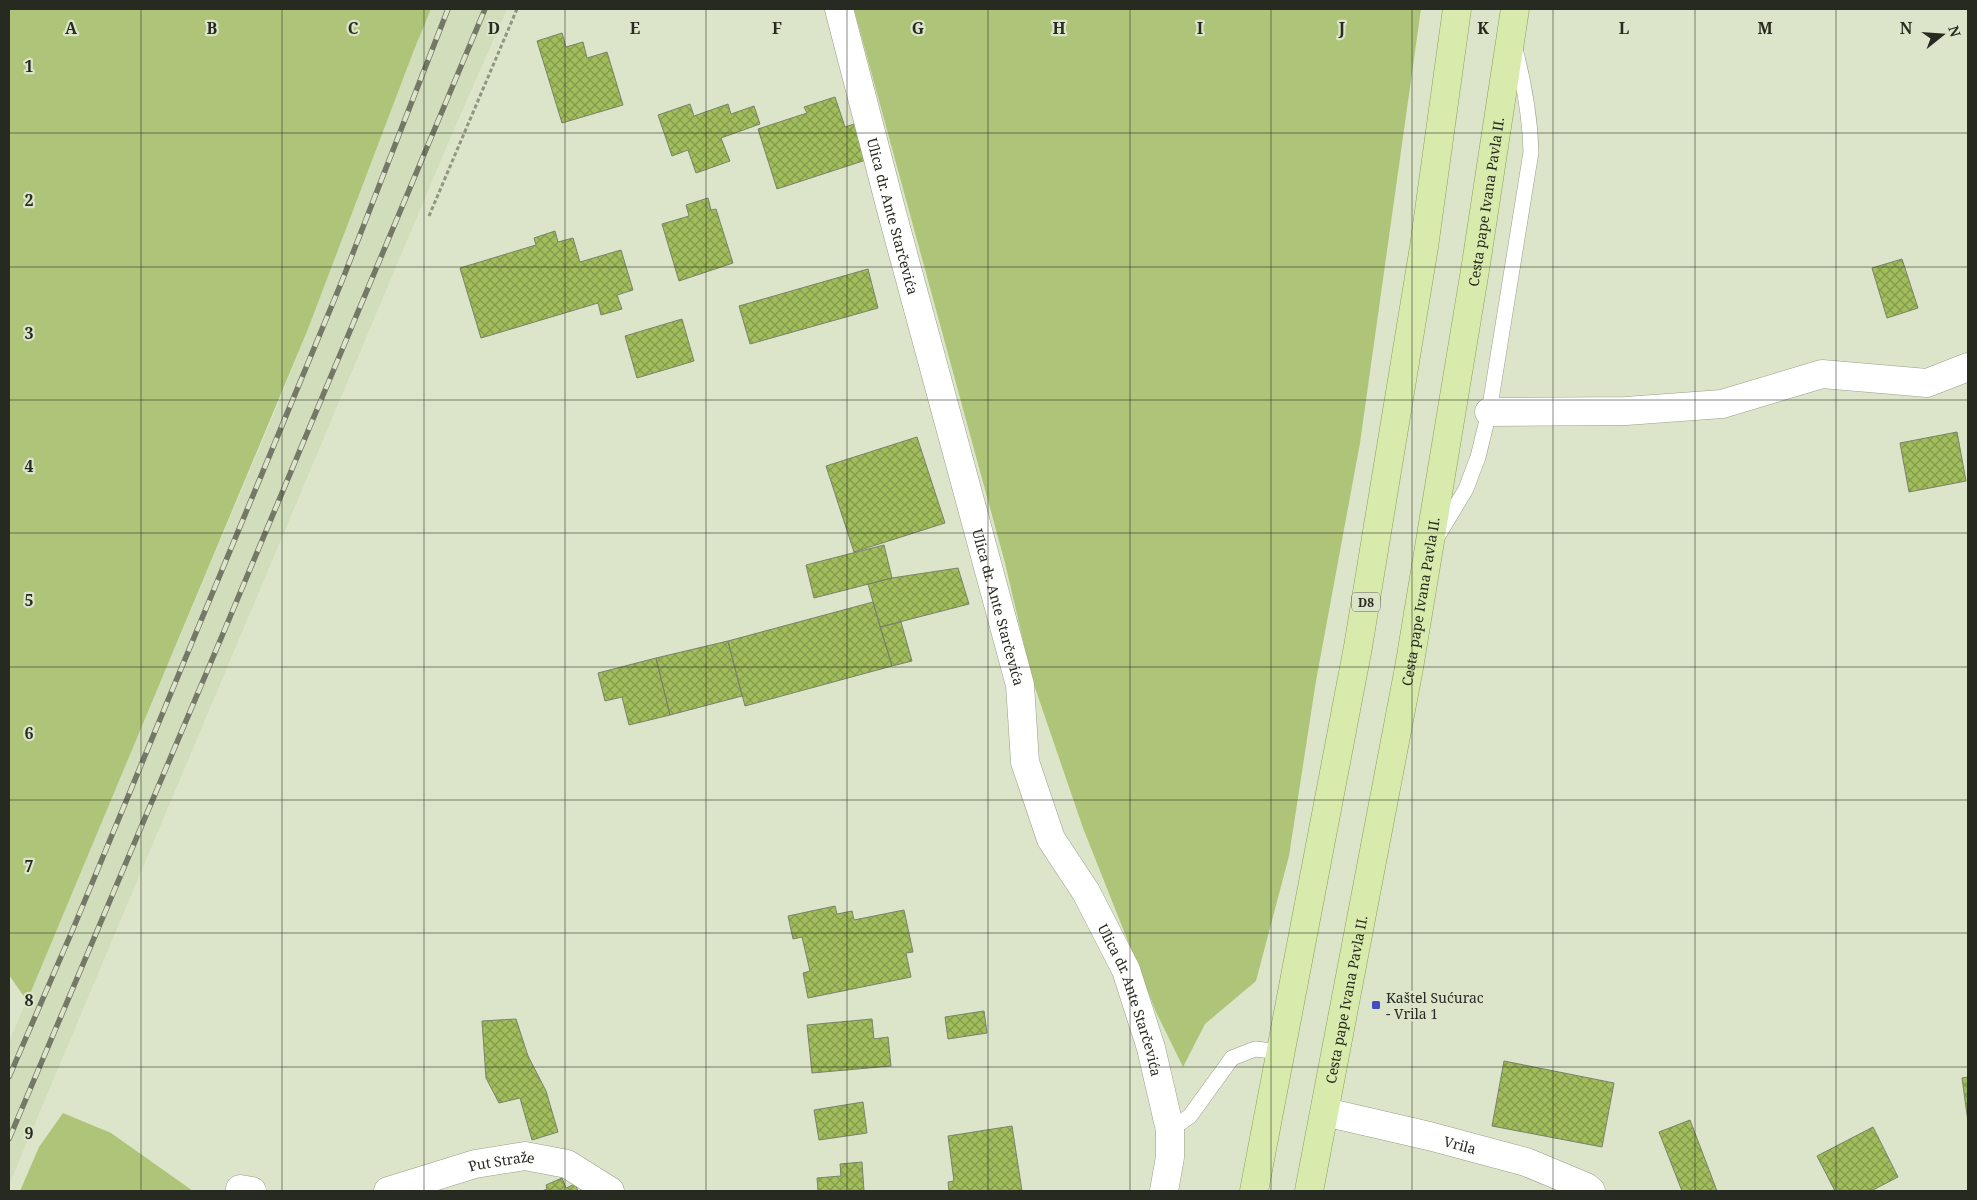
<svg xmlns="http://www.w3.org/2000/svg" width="1977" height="1200" font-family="'Noto Serif',serif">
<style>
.built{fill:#d1ddbb}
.green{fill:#aec579}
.building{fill:url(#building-cross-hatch);stroke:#7a836a}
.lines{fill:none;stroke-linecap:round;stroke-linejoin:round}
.lane-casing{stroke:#979f86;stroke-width:16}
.street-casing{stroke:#979f86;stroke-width:29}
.primary-casing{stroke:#8a9f57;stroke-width:29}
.path{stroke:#909682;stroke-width:3;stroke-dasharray:4 2.5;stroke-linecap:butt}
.lane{stroke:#fff;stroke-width:15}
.street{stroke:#fff;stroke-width:28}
.primary{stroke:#d9ebac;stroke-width:28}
.rail-casing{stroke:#737867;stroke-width:5.5}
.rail{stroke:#dce5ca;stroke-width:4;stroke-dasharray:11;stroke-linecap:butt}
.grid{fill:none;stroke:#272a20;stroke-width:1;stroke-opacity:0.55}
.poi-dot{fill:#414ec2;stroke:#dce5ca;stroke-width:2}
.labels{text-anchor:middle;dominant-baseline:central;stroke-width:4.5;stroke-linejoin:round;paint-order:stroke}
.shield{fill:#dce5ca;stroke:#5d6253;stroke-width:1}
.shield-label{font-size:12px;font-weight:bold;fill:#272a20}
.street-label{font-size:14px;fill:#272a20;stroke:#dce5ca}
.poi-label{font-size:14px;fill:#272a20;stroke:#dce5ca;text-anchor:start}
.grid-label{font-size:16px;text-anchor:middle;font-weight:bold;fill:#272a20;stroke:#dce5ca;stroke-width:4.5;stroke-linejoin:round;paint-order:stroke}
</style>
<defs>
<pattern id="building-cross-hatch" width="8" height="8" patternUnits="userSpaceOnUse" patternTransform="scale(1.25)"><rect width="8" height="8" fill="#a1bd5c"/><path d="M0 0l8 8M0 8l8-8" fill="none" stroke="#839a4c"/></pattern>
</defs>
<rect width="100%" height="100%" fill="#dce5ca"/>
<path class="built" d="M431 9H507L449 141 9 1185V1042L280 399 308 329 414 50Z"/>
<path class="green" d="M9 9H431L414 50 308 329 27 1001 9 975Z
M854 9H1421L1360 443 1316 681 1289 856 1256 981 1205 1024 1183 1067 1156 1012 1083 828 1032 679 1005 563Z
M63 1113 111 1133 193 1191H20L39 1147Z"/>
<path class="building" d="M562 33 566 47 583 42 587 58 607 52 623 105 562 123 537 41Z
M835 97 845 127 863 121 875 157 777 189 758 129 807 113 804 107Z
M690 104 694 116 728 104 731 114 754 106 760 124 721 138 730 161 696 173 688 150 672 156 658 115Z
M708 198 711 210 716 209 733 263 679 281 662 224 689 216 686 205Z
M555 231 558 242 573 238 580 262 621 250 633 290 617 295 622 309 601 315 598 303 481 338 460 268 536 245 534 238Z
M1902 259 1918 308 1887 318 1872 268Z
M868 269 878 308 750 344 739 306Z
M682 319 694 361 637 378 625 336Z
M1957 432 1966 481 1909 492 1900 443Z
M917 437 945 523 854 552 826 466Z
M884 545 892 578 814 598 806 565Z
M958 568 969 604 880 627 868 584 892 578Z
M873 602 892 666 745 706 728 641Z
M901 622 912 661 892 666 880 627Z
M728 641 742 696 670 715 656 658Z
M656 658 670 715 629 725 622 697 605 701 598 673Z
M835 906 837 914 852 911 854 920 904 910 913 952 906 953 911 977 808 998 803 973 810 971 802 937 793 939 788 916Z
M984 1011 987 1033 948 1039 945 1017Z
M516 1019 528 1056 546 1091 558 1132 532 1140 520 1098 499 1103 486 1078 482 1021Z
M872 1019 874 1039 888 1037 891 1066 812 1073 807 1025Z
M1504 1061 1614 1083 1602 1147 1492 1126Z
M1968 1077V1122L1962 1078Z
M863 1102 867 1133 819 1140 814 1110Z
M1690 1120 1717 1191H1682L1659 1132Z
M1012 1126 1022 1191H949L948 1182 954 1181 948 1136Z
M1873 1127 1898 1177 1871 1191H1835L1817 1156Z
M862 1162 864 1191H818L817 1178 841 1176 840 1164Z
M562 1178 566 1188 575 1184 578 1191H542L547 1189 546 1185Z"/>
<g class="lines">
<defs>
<path id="lane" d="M1436 539 1466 489 1478 457 1489 412 1531 152C1530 116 1524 83 1515 49
M1170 1130 1190 1116 1232 1058 1255 1049 1282 1052"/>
<g id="street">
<path id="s1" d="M839 9 892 213 1020 685 1025 762 1051 839 1086 892 1126 970 1151 1048 1170 1130V1157L1164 1191"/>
<path d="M1489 412 1626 411 1722 404 1822 374 1927 383 1968 367"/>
<path id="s2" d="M1325 1112 1429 1136 1526 1162 1586 1187 1591 1191"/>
<path d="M240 1189 252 1191"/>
<path id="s3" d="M388 1191 475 1164 525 1156 567 1164 610 1191"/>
</g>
<g id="primary">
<path d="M1254 1191 1358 647 1424 247 1457 9"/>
<path id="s4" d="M1309 1191 1409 668 1476 264 1515 9"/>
</g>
</defs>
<use href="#lane" class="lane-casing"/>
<use href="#street" class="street-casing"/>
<use href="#primary" class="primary-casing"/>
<path class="path" d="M429 216 517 9"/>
<use href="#lane" class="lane"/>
<use href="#street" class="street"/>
<use href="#primary" class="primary"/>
<defs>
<path id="rail" d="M9 1077 73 929 342 281 448 9
M9 1139 222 636 485 9"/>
</defs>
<use href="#rail" class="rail-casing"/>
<use href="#rail" class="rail"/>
</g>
<path class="grid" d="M141 9V1191M282 9V1191M424 9V1191M565 9V1191M706 9V1191M847 9V1191M988 9V1191M1130 9V1191M1271 9V1191M1412 9V1191M1553 9V1191M1695 9V1191M1836 9V1191M9 133H1968M9 267H1968M9 400H1968M9 533H1968M9 667H1968M9 800H1968M9 933H1968M9 1067H1968"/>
<rect class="poi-dot" x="1371" y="1000" width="10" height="10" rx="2.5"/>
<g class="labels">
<rect class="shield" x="1352" y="592.5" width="28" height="19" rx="4"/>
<g class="shield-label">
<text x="1366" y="602">D8</text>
</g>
<g class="street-label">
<text stroke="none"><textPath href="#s4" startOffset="1005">Cesta pape Ivana Pavla II.</textPath></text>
<text stroke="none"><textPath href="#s1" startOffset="214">Ulica dr. Ante Starčevića</textPath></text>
<text stroke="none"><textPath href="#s4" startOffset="600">Cesta pape Ivana Pavla II.</textPath></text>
<text stroke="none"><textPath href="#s1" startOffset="619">Ulica dr. Ante Starčevića</textPath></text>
<text stroke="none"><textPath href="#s1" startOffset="1039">Ulica dr. Ante Starčevića</textPath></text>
<text stroke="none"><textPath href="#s4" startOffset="195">Cesta pape Ivana Pavla II.</textPath></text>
<text stroke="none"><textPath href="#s2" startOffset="139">Vrila</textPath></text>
<text stroke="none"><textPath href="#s3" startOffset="118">Put Straže</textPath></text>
</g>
<g class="poi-label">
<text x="1386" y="997">Kaštel Sućurac<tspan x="1386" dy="16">- Vrila 1</tspan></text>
</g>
</g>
<g class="grid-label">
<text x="71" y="34">A</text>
<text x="212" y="34">B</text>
<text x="353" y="34">C</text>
<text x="494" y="34">D</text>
<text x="635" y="34">E</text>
<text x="777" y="34">F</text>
<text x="918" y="34">G</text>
<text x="1059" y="34">H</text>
<text x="1200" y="34">I</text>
<text x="1342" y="34">J</text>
<text x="1483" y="34">K</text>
<text x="1624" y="34">L</text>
<text x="1765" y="34">M</text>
<text x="1906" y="34">N</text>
<text x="29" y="72">1</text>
<text x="29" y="206">2</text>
<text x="29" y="339">3</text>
<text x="29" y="472">4</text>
<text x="29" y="606">5</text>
<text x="29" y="739">6</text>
<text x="29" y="872">7</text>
<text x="29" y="1006">8</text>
<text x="29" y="1139">9</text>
</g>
<rect width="1977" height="1200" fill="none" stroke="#272a20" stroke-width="20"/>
<g transform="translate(1942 35) rotate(73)" stroke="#dce5ca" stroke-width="4" paint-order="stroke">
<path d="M0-4L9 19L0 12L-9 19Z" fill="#272a20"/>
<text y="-8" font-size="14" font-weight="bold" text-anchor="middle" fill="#272a20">N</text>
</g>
</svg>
